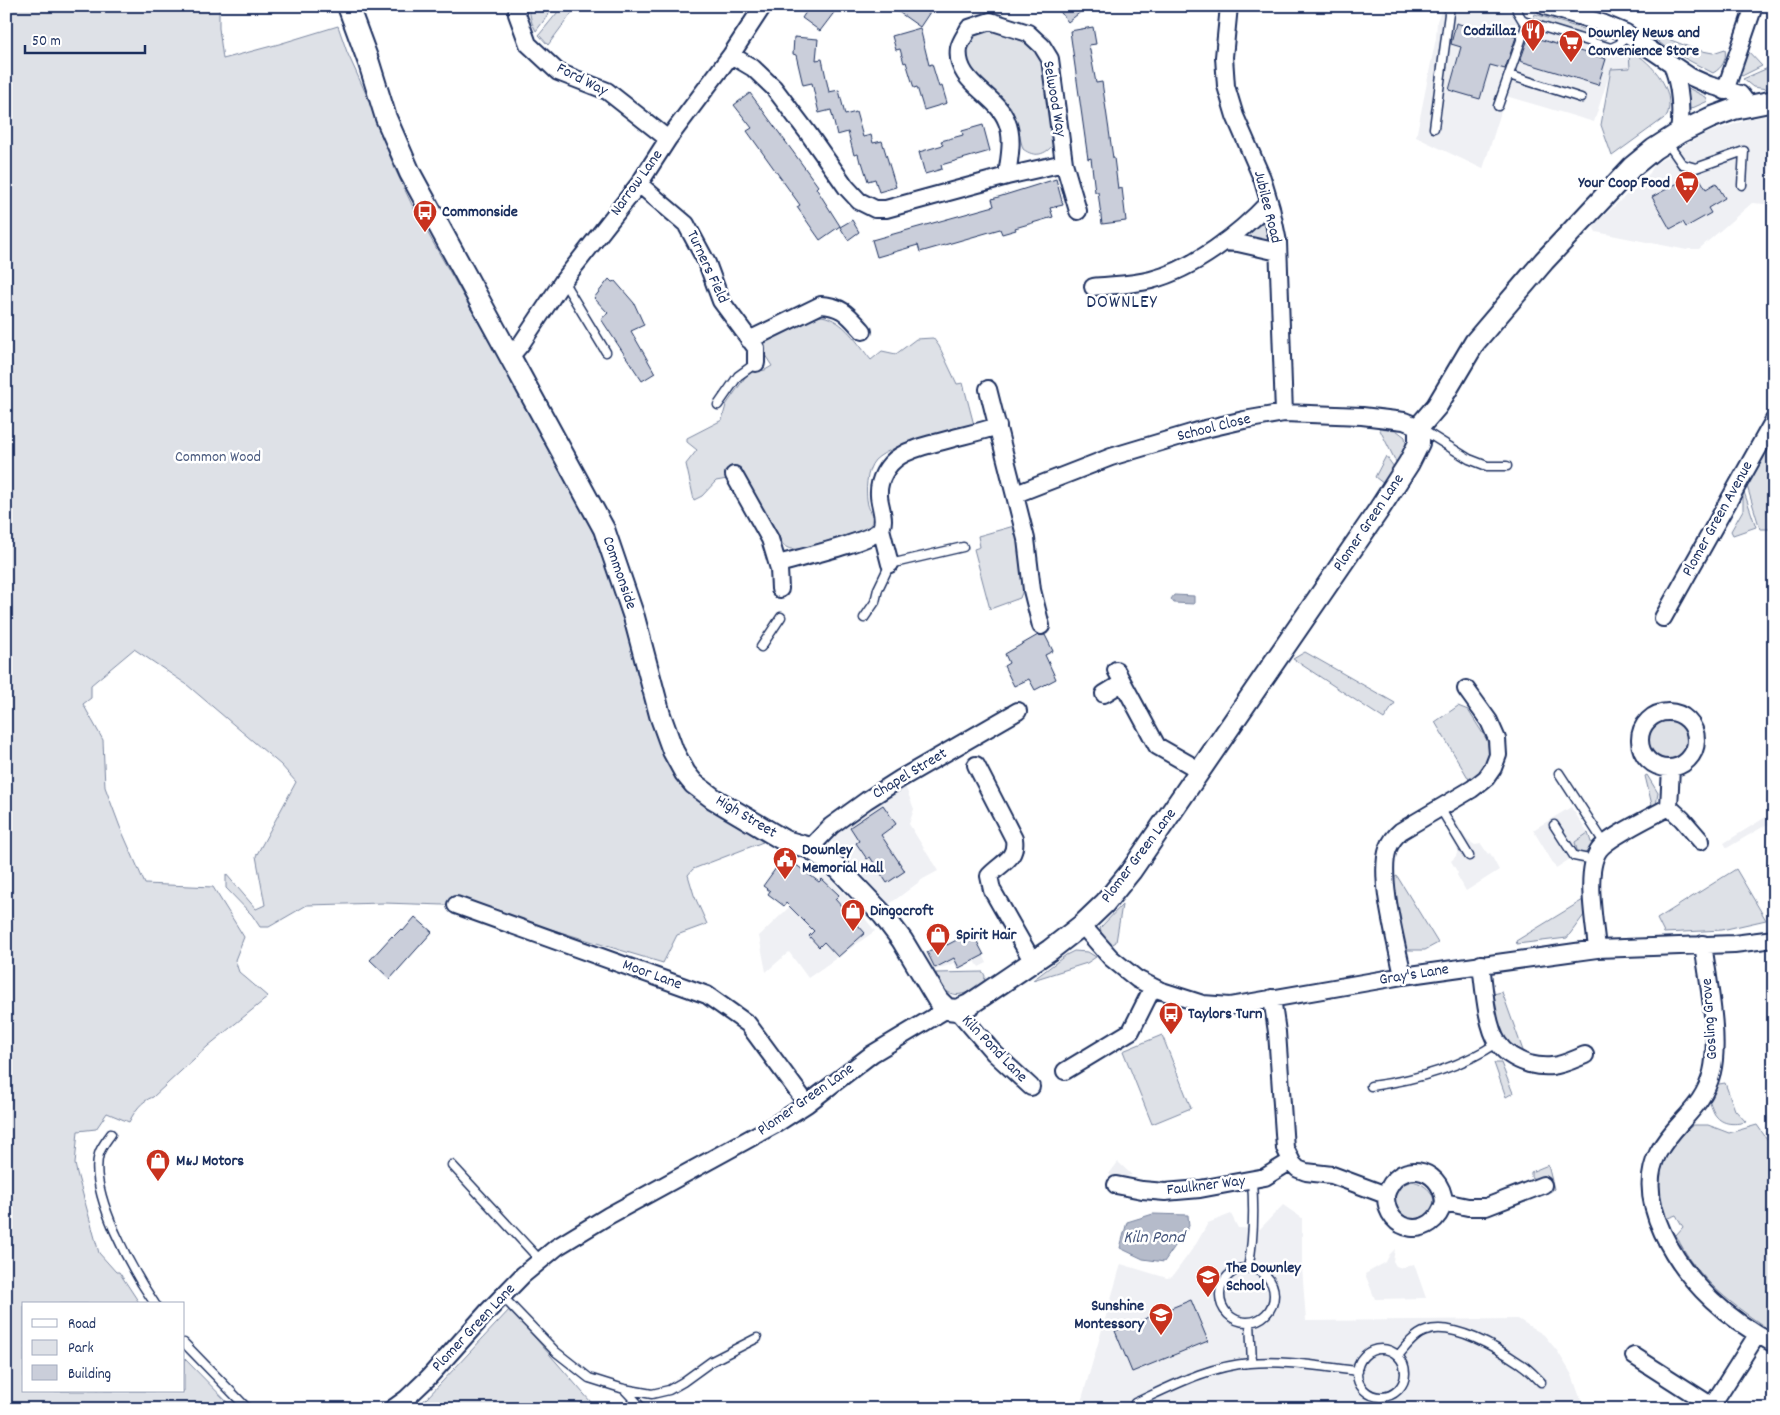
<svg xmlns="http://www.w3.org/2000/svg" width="1780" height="1415" font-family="Dekko,sans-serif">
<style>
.built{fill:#eff0f4}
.green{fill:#dee1e7;stroke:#7c88a2}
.water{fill:#b5bbca;stroke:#77839f}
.building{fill:#caceda;stroke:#1b2f5e}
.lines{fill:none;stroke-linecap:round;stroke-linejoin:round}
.service-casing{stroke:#1b2f5e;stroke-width:11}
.minor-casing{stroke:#1b2f5e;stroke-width:20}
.tertiary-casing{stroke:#1b2f5e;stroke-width:24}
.service{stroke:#fff;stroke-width:8}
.minor{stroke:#fff;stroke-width:16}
.tertiary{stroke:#fff;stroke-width:20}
.labels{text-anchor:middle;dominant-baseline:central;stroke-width:5;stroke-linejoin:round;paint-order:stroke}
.poi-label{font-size:16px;font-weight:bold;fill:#1b2f5e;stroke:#fff;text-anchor:start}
.street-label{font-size:16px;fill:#1b2f5e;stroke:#fff}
.park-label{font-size:16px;fill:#4c5c80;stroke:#fff}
.water-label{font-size:18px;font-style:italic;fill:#49597e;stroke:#fff}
.quarter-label{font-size:19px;letter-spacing:1px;fill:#1b2f5e;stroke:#fff}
</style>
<rect width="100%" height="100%" fill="#fff"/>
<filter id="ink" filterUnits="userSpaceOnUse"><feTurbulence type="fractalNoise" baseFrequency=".02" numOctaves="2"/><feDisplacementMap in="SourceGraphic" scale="10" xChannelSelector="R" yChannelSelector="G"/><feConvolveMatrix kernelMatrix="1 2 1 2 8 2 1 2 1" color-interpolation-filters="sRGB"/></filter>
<g filter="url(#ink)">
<path class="built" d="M1443 6H1482L1530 18 1539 23 1625 48 1629 53 1630 68 1611 69 1594 122 1506 96 1483 169 1416 137 1436 38 1437 21Z
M1774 115V130L1765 204 1752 203 1699 249H1688L1687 250 1596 232 1593 226 1650 173 1654 165 1690 142 1708 133 1752 118Z
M904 783 914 809 909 824 938 871 923 879 887 906 850 864 832 841V835Z
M1571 807 1588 833 1575 842 1584 855 1582 866 1570 859 1556 868 1533 830Z
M1774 812V826L1766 825 1727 848 1724 843Z
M1452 815 1467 840 1475 845 1481 844 1488 854 1490 853 1499 870 1466 891 1457 875 1458 873 1451 861 1456 856 1458 850 1442 822Z
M825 873 851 901 875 931 808 978 789 952 766 972 759 936Z
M974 936 987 963 979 967 975 961 958 969 954 963 933 971 926 954Z
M1118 1162 1132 1175 1128 1176 1123 1198 1122 1197 1120 1183 1109 1174Z
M1283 1205 1302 1218V1267L1306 1321 1518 1319 1544 1335 1558 1352 1572 1375 1584 1409H1079L1121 1264 1167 1278 1172 1277 1196 1244 1208 1223 1231 1214 1238 1228 1260 1229Z
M1395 1249 1393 1261 1396 1266 1402 1268 1414 1264 1426 1298 1375 1299 1365 1274 1386 1262 1390 1254Z"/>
<path class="green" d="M6 6H219V28L223 59 279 44 338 26 347 52 367 96 395 169 413 207 557 461 588 520 606 565 660 740 696 797 763 842 693 869 688 875 694 895 707 924 677 935 663 963 474 906 384 903 307 905 269 927H260L252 915 226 888V874L256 909 265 905 256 856 296 782 281 765 186 684 134 649 91 685V698L83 704 103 740 105 787 120 827 145 884 213 887 244 937 235 960 239 972 268 997 208 1046 153 1097C141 1101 135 1111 129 1122L107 1113 96 1129 78 1131 75 1164 77 1173 99 1253 116 1272H119L140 1304H24V1391H184V1358L234 1409H6Z
M528 6H555L536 31 532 23Z
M559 6H577L548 45 539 35 557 13Z
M1535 14 1608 37 1606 40H1598L1539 23 1533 20Z
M987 24 1038 45 1043 55 1054 144C1045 155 1035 158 1023 149L1013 112 1010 106 970 67 965 58 969 34Z
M1642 29 1697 50 1713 53 1725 49C1727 60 1722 68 1713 73L1669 50Z
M1738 49 1747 50 1762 66 1742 76 1738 71Z
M1632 51C1653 64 1676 90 1667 116L1612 156 1601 125 1611 69 1630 68 1629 53Z
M1768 68 1774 70V90L1753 87 1743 79Z
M1690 89 1706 97 1708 101 1688 110 1686 91Z
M1265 221 1269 226V242L1246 239 1248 234Z
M822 316C844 320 858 344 871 360L882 351 896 354 916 339 933 338 939 346 957 384 963 383 974 425C947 433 894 442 875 460 866 470 865 492 868 505 869 509 873 515 872 520 872 524 869 527 866 529L800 549C786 550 783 547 778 534L774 535 750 490 744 476 716 481 702 496 694 500 686 464 697 450 687 442V438L722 420 726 405 748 373 765 370 772 366 763 352 764 344C776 334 807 318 822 316Z
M1379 428 1396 430 1405 437 1407 450 1400 464 1396 462Z
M1774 436V529H1760L1747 486Z
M1386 456 1396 470 1384 484 1375 477Z
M1743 489 1756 527 1733 535 1731 531 1743 510Z
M1014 526C1021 549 1030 574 1020 598L990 609 974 549 980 547 978 536Z
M1305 652 1395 703 1384 719 1293 659Z
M1458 706 1468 710 1487 740 1489 753 1485 766 1476 778 1470 781 1435 722Z
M1644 742a22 22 0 1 1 44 0a22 22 0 1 1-44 0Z
M1647 775 1658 793 1656 805 1653 809 1645 776Z
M1588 833 1592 845 1584 855 1577 850 1575 842Z
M1736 869 1766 920 1722 930 1664 933 1657 919Z
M1397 876 1438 943 1425 950H1404L1390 880Z
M1583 900 1584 915 1567 938 1517 944 1516 941Z
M1122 905 1116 942 1110 946 1104 941 1100 928Z
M1074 951 1088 952 1096 957 1087 963 1033 980 1066 955Z
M983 972 985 976 984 983C964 997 945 1003 936 973Z
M1502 992 1526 1059 1501 1037 1492 1004 1493 994Z
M1162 1035 1191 1108 1152 1124 1123 1051Z
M1494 1063H1501L1513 1093 1506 1097Z
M1716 1082 1719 1084 1725 1083 1735 1110 1746 1122C1733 1125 1721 1125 1714 1113 1712 1108 1709 1103 1709 1097 1710 1093 1714 1087 1716 1082Z
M1693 1125H1708L1729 1133 1757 1125 1774 1149V1333C1734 1306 1697 1280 1676 1235L1683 1227 1676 1215 1668 1218 1664 1217C1656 1192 1654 1165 1672 1143 1678 1136 1686 1131 1693 1125Z
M1548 1165 1554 1189 1550 1192 1537 1180 1531 1177V1172Z
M1412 1181C1427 1184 1441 1198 1430 1213 1428 1216 1424 1219 1421 1222L1402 1221 1391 1198 1399 1186Z
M510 1309 597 1409H413L427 1398Z"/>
<path class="water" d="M1174 595 1194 596V604L1174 603 1171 599Z
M1153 1214 1188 1215 1189 1226 1164 1262 1143 1259 1120 1248 1127 1222Z"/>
<path class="building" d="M810 6H839L820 31 802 18Z
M890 6H922L930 12 920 27Z
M1056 6H1088L1068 22Z
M1456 23 1497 35 1498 31 1516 37 1505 69 1490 65 1480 99 1449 90 1461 47 1451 44Z
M1093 27 1096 44 1089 45 1096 83 1102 82 1113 158H1114L1118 189 1122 188 1126 221 1102 224 1098 192H1095L1091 158 1088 159 1070 31Z
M920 28 929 65 932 64 939 87 942 86 947 103 924 110 917 87 914 88 906 62 904 63 900 49 896 50 892 36Z
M1529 36 1606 59 1598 85 1520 61Z
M794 37 818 39 816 60 822 59 829 92 839 90 845 115 856 112 863 137 871 135 873 143 882 141 896 187 879 192 875 179 868 181 862 162H860L858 154 854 155 848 132 837 135 831 110 819 113 812 83 803 85 796 55 793 54Z
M750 93 818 186 816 188 840 226 820 240 797 207 800 205 747 131 752 128 734 105Z
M983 125 990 151 941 165 942 169 925 174 919 152 943 145 941 141 963 135 962 131Z
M1689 177 1692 181 1699 177 1706 189 1716 183 1725 198 1708 208 1711 213 1686 227 1683 222 1670 229 1652 197Z
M1056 179 1063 205 1050 208 1053 217 1015 228 1016 230 1002 234 1000 229 920 252 918 245 877 257 872 240 994 206 992 199Z
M852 220 859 232 848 240 840 227Z
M609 279 612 282 615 281 634 303 644 325 631 331 655 373 642 381 601 319 608 313 594 298Z
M1038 635H1045L1053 651 1045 655 1056 679 1035 690 1029 679 1014 686 1004 666 1009 663 1005 654Z
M883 805 896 824 881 835 905 871 887 883 870 857 867 859 856 843 859 841 850 827Z
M791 861 819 882 822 879 839 895 835 899 865 933 838 957 824 942 819 947 809 936 814 931 786 903 784 906 768 894 770 891 763 886 776 868 782 873Z
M415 917 432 932 390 979 370 960 392 936 393 937 401 929 403 931Z
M972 932 984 955 959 968 954 958 935 968 927 952 946 942 947 945Z
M1191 1300 1208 1341 1132 1372 1115 1331Z"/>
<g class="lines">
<defs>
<path id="service" d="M1516 6 1517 11 1523 21 1611 48 1620 44 1626 33
M1509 75 1581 98
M1498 106 1527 23
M1434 128 1450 6
M1666 141 1682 164 1696 168 1744 151 1742 185
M563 281 606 352
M718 405 738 376 756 363
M1421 429 1469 459 1487 466H1507
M864 618 875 602 878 589 890 564 963 547
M761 647 781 617
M1559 773 1605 844
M1440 808 1469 856
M1554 825 1574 856 1594 860
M1371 1086C1415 1080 1460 1068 1497 1043
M111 1134C107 1140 101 1147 99 1154 88 1192 133 1272 155 1304
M452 1165 540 1260
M1220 1295a27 27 0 1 1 54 0a27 27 0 1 1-54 0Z
M1248 1268C1254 1239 1254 1209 1252 1180
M502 1296 556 1352 589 1378 624 1389 652 1394 669 1390 683 1382 712 1361 757 1338
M1250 1322 1252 1363
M184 1343 248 1409
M1357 1373a24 24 0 1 1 48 0a24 24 0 1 1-48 0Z
M1398 1356C1405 1347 1415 1334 1426 1331 1453 1321 1499 1349 1521 1364 1529 1369 1535 1376 1541 1382
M624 1389 643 1409
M1135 1403C1172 1386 1209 1366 1250 1363 1286 1360 1323 1367 1358 1371"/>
<path id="minor" d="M518 6 517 14 528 44 558 72 607 91 668 139
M1229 6 1224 57 1226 86 1235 116 1262 178 1271 208 1278 242 1284 413
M1545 6 1602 23 1626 33 1691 77 1709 85 1740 94 1744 99 1746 106
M731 55 753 68 774 88 808 133 846 187 859 201 875 209H886L1007 176 1064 163 1050 59 1042 46 1028 33 990 21 969 28C966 34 960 42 959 48 954 83 997 94 1007 122 1014 139 1009 159 1007 176
M1673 67C1681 89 1682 109 1679 133
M1725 91 1754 6
M1064 163 1078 211
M639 184 686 224 707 263 721 301 756 348V363
M1224 242 1238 243 1278 252
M1093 287C1112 285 1132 285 1151 280 1194 269 1239 234 1269 202
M749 340 821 305C843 306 849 316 863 331
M510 357 521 344 563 281 639 184 668 139 731 55 763 6
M988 389 1026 539 1032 590 1041 626
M734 475 770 539 779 569 780 589
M1016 494 1111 457 1201 430 1244 420 1284 413 1362 416 1404 421 1419 427
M881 529 890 564
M778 564C798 558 866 543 879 531 888 522 879 506 879 495 878 480 887 464 900 456 913 448 928 445 943 441 961 436 979 432 998 426
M1663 618 1774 420
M1116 670 1157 746 1201 771
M1104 694 1122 683
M1640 740a28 28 0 1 1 56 0a28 28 0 1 1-56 0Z
M976 765 1014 839C1017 859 1002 862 989 876L992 890 1033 962
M1669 807 1682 819 1701 841
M810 848 831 826 867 800 900 779 1018 711
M456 905 707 995 748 1024 807 1104
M1082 925 1111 958 1137 979 1159 990 1203 1004 1230 1006 1403 976 1597 949 1734 944 1774 939
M1703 944C1708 980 1720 1039 1712 1072 1703 1110 1674 1122 1658 1153 1633 1202 1677 1267 1712 1300 1731 1318 1752 1332 1774 1344
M1597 949C1595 924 1584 871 1599 850 1608 837 1653 816 1669 807L1671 768
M1481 964C1484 986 1486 1025 1498 1043 1505 1054 1517 1060 1529 1064 1537 1066 1544 1067 1552 1066 1563 1065 1575 1059 1585 1055
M1403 976C1397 945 1378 877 1388 849 1391 841 1395 836 1401 831L1472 789 1486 778 1493 768 1498 755 1497 739 1489 721 1466 689
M1272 998 1277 1032 1285 1148 1293 1164 1298 1169 1306 1172 1332 1175 1386 1195C1397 1159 1441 1165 1444 1202L1468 1207H1486L1543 1185
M957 1010 994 1053 1031 1087
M1065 1071 1131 1031 1153 987
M1116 1185 1142 1190 1165 1192 1200 1189 1265 1177 1291 1161
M1386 1195C1385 1234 1434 1241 1444 1202
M1634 1356 1712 1406
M392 1409 406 1399 428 1378 488 1311 523 1275 557 1247 608 1216 776 1124 807 1104 872 1054 947 1009
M1710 1409 1757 1335"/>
<path id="tertiary" d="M348 6 369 63 386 118 410 173 604 529 634 617 660 715 673 751 685 773 694 784 714 799 785 841 810 848 839 869 883 915 902 940 938 1000 947 1009 957 1010 969 1005 1050 950 1082 925 1105 903 1131 871 1378 511 1409 463 1419 443V427L1437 406 1475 342 1544 261 1632 167 1654 149 1679 133 1710 118 1734 109 1774 101"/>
</defs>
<use href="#service" class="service-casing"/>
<use href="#minor" class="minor-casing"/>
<use href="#tertiary" class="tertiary-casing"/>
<use href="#service" class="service"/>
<use href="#minor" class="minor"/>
<use href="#tertiary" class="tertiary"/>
</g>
</g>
<defs>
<symbol id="restaurant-pin" viewBox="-11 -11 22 30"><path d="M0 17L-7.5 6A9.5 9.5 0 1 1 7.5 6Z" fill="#c8321e" stroke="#fff"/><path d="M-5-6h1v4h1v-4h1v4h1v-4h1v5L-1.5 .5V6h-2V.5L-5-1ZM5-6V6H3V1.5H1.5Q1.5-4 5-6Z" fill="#fff"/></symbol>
<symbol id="supermarket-pin" viewBox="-11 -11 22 30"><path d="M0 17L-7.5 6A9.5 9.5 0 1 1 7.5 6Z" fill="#c8321e" stroke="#fff"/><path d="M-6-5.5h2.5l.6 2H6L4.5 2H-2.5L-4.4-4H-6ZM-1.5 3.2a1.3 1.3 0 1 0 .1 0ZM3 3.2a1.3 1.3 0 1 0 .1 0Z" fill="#fff"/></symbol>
<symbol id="bus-pin" viewBox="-11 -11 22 30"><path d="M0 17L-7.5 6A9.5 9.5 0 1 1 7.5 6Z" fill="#c8321e" stroke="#fff"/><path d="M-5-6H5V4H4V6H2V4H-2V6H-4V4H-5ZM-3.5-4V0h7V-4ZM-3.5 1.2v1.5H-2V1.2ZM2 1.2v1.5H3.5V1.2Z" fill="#fff"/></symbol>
<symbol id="civic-pin" viewBox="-11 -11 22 30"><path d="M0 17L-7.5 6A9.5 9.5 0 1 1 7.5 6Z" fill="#c8321e" stroke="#fff"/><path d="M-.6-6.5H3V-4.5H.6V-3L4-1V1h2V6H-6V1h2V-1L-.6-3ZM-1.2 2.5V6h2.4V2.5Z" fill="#fff"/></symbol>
<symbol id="shop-pin" viewBox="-11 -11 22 30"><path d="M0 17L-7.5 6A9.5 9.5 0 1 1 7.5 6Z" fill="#c8321e" stroke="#fff"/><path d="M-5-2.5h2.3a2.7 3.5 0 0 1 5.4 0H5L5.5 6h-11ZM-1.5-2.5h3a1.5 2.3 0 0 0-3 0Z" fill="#fff"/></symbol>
<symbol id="school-pin" viewBox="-11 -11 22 30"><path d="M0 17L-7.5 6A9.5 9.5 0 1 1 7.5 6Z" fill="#c8321e" stroke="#fff"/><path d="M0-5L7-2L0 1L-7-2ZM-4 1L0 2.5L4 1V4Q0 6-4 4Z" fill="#fff"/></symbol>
</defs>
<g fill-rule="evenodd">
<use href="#restaurant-pin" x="1519" y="17" width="28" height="38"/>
<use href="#supermarket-pin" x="1557" y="28" width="28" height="38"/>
<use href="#supermarket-pin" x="1673" y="169" width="28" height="38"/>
<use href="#bus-pin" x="411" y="198" width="28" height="38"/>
<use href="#civic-pin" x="771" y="845" width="28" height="38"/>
<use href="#shop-pin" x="839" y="897" width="28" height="38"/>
<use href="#shop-pin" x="924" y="921" width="28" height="38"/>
<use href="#bus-pin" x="1157" y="1000" width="28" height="38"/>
<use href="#shop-pin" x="144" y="1147" width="28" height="38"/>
<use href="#school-pin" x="1194" y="1263" width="28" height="38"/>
<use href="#school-pin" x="1147" y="1301" width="28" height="38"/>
</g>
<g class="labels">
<g class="poi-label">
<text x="1516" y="31" text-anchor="end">Codzillaz</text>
<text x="1588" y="33">Downley News and<tspan x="1588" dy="18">Convenience Store</tspan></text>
<text x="1670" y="183" text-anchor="end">Your Coop Food</text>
<text x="442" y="212">Commonside</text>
<text x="802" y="850">Downley<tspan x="802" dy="18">Memorial Hall</tspan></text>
<text x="870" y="911">Dingocroft</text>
<text x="956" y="935">Spirit Hair</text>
<text x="1188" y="1014">Taylors Turn</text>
<text x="176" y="1161">M&amp;J Motors</text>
<text x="1226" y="1268">The Downley<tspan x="1226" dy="18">School</tspan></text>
<text x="1144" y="1306" text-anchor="end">Sunshine<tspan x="1144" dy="18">Montessory</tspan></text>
</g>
<g class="street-label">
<text transform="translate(582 80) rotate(27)">Ford Way</text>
<text transform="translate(1054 99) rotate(80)">Selwood Way</text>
<text transform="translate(637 183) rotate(-54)">Narrow Lane</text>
<text transform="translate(1267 207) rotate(76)">Jubilee Road</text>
<text transform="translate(707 267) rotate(65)">Turners Field</text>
<text transform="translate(1214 428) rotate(-14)">School Close</text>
<text transform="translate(1718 519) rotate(-61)">Plomer Green Avenue</text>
<text transform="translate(1369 523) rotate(-56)">Plomer Green Lane</text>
<text transform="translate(619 573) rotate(71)">Commonside</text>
<text transform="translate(910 774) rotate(-31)">Chapel Street</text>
<text transform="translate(746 817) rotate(31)">High Street</text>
<text transform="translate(1139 856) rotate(-53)">Plomer Green Lane</text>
<text transform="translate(652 975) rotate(20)">Moor Lane</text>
<text transform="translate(1414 975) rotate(-9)">Gray's Lane</text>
<text transform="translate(1710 1019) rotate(-94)">Gosling Grove</text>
<text transform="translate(994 1049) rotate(46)">Kiln Pond Lane</text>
<text transform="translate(806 1100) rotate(-35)">Plomer Green Lane</text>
<text transform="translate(1206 1186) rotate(-7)">Faulkner Way</text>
<text transform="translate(474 1328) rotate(-47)">Plomer Green Lane</text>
</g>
<g class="park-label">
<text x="218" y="457">Common Wood</text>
</g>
<g class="water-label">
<text x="1154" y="1238">Kiln Pond</text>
</g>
<g class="quarter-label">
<text x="1122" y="303">DOWNLEY</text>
</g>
</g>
<rect width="1780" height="1415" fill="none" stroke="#fff" stroke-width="25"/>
<rect x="12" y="12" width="1755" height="1390" fill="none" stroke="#1b2f5e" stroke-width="2" filter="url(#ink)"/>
<rect x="22" y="1302" width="162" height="90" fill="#ffffff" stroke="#a4acbf"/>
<rect x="32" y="1319" width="25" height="8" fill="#ffffff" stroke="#a4acbf"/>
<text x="68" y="1328" font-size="15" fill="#1b2f5e">Road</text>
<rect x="32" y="1340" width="25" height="15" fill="#dee1e7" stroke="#a4acbf"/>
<text x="68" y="1352" font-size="15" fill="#1b2f5e">Park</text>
<rect x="32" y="1365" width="25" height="15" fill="#caceda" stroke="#a4acbf"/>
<text x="68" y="1378" font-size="15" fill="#1b2f5e">Building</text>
<path d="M25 45v8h120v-8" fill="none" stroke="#1b2f5e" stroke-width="2.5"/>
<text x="32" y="45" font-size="15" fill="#1b2f5e" stroke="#ffffff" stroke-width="4" paint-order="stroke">50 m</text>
</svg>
